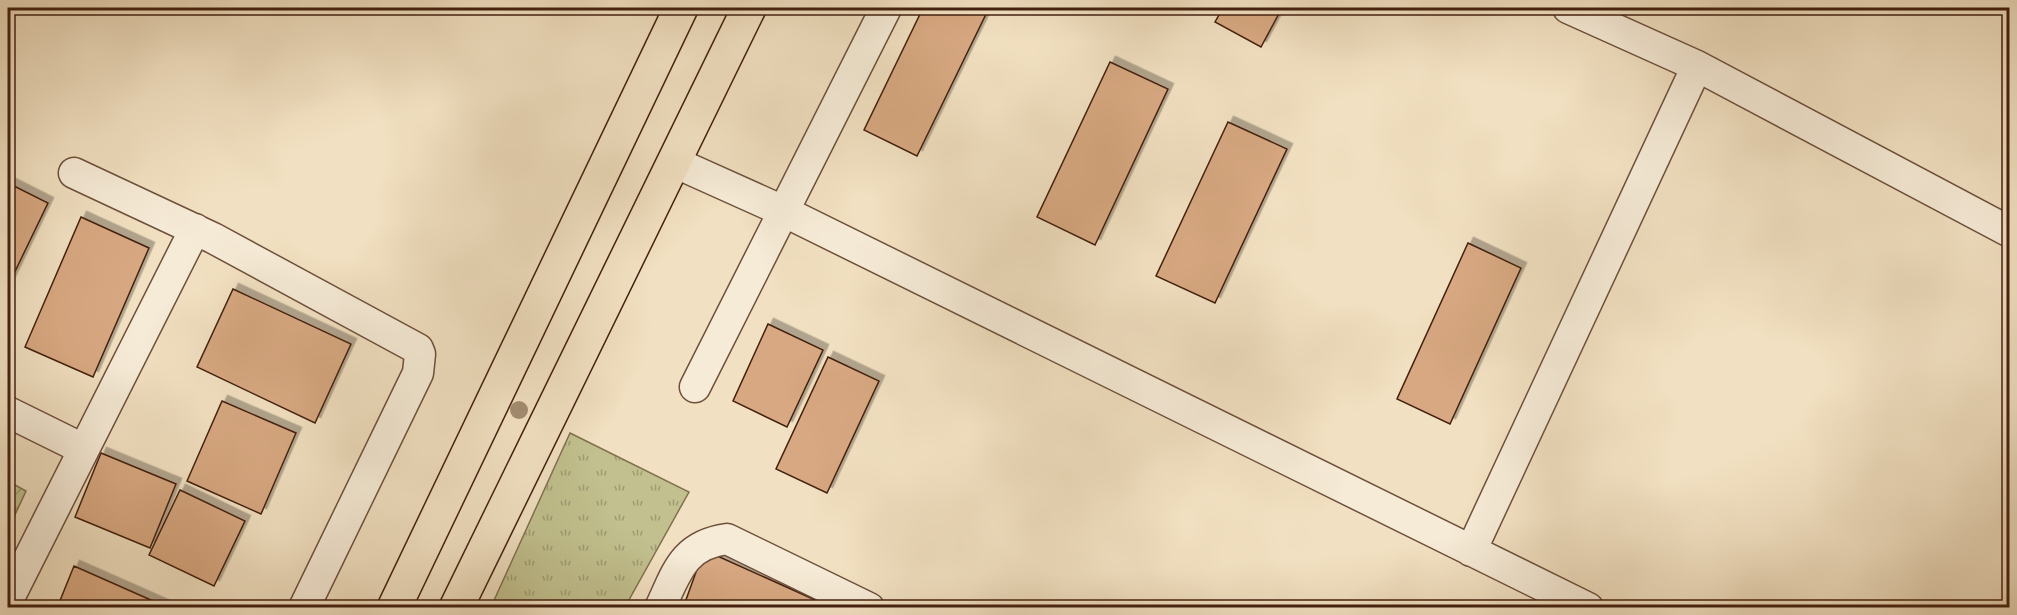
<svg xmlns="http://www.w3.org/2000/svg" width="2017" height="615" font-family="'Gentium Book Plus',serif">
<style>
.grass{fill:url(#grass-tufts);stroke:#82704f;stroke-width:1.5}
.garden{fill:url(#garden-furrows);stroke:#82704f;stroke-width:1.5}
.building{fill:#d7a881;stroke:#432010;stroke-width:1.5;filter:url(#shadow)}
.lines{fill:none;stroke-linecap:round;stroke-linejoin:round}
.minor-casing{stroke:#6e503c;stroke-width:33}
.major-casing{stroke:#432010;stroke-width:36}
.minor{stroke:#f6ebd7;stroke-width:30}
.major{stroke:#f1e0c1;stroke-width:33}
.tree{fill:#a28c71}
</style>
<defs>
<pattern id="grass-tufts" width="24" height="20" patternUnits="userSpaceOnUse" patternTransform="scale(1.5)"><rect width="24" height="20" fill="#c1c08e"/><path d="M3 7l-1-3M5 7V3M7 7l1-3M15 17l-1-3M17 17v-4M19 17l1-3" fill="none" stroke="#9e9c73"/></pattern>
<pattern id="garden-furrows" width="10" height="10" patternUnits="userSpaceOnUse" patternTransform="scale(1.5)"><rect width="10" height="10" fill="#c1c08e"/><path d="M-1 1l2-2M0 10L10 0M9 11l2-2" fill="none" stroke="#9e9c73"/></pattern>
<filter id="shadow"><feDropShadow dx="5.5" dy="-5.5" stdDeviation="0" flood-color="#0004"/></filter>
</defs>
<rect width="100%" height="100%" fill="#f1e0c1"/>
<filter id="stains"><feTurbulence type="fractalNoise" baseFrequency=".00333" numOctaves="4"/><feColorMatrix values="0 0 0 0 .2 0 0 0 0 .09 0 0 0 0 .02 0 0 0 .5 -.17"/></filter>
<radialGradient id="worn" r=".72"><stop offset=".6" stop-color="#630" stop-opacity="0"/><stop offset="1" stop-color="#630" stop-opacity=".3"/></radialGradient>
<path class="grass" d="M570 433 689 492 625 607H491Z"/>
<path class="garden" d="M8 481 26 491 8 530Z"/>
<path class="building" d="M923 8H989L917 156 864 130Z
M1223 8H1282L1261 47 1215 22Z
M1110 62 1168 89 1095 245 1037 217Z
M1228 122 1287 149 1215 303 1156 276Z
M8 183 48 203 8 286Z
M81 217 149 248 93 377 25 347Z
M1468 243 1521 268 1450 424 1397 399Z
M233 289 351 344 315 423 197 367Z
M768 324 823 350 787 427 733 401Z
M828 357 879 381 827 493 776 469Z
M222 401 296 433 261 514 187 481Z
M101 453 176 484 150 548 75 517Z
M180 490 245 521 214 586 149 555Z
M704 550 833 608H683Z
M74 566 169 608H57Z"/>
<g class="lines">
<defs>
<path id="minor" d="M1568 8 1697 66 2010 232
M674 162 783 211 1588 608
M74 173 213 238 418 349 420 354 418 373 304 608
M695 387 886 8
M8 412 83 449
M1471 551 1697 66
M8 600 195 229
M660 608C677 572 683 545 727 539L869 608"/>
<path id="major" d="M394 608 681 8
M456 608 749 8"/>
</defs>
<use href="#minor" class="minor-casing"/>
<use href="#major" class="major-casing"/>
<use href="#minor" class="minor"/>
<use href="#major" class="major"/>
</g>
<circle class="tree" cx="519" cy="410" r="9"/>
<rect width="2017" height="615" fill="none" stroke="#f1e0c1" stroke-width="30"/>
<rect x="9" y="9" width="1999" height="597" fill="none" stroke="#432010" stroke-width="3"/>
<rect x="15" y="15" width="1987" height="585" fill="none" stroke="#432010" stroke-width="1.5"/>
<rect width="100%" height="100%" filter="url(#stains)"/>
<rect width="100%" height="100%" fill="url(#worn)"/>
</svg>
